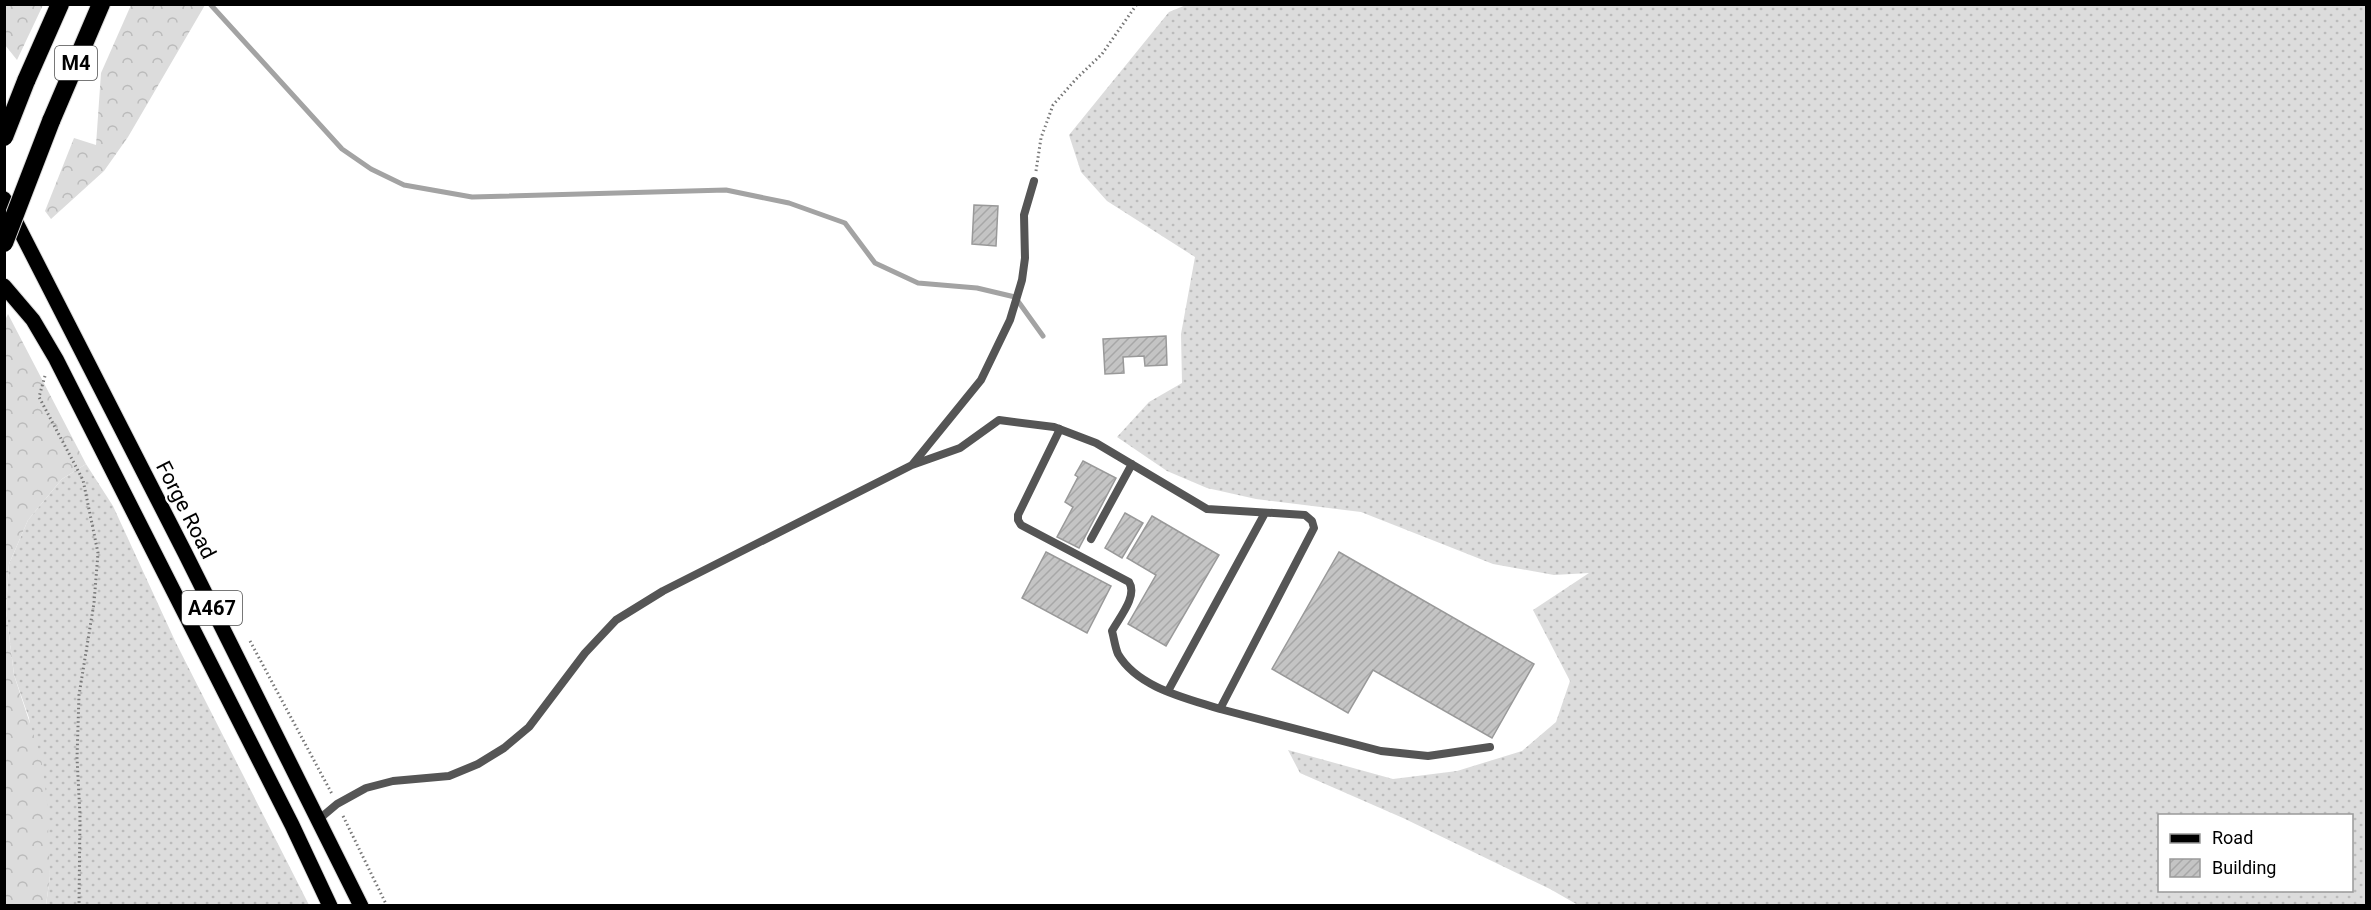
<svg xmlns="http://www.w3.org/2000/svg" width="2371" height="910" font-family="Roboto,sans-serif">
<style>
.grass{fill:url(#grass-dots);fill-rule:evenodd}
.forest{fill:url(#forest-crowns)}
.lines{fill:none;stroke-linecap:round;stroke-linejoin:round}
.stream{stroke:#a3a3a3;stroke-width:5}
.building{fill:url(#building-hatch);stroke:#999;stroke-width:1.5}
.primary-casing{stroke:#dbdbdb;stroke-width:17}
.motorway-casing{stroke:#dbdbdb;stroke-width:20}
.path{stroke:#777;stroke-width:3;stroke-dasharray:1.5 3;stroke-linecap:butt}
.service{stroke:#555;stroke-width:8}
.primary{stroke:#000;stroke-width:15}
.motorway{stroke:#000;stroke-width:18}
.motorway-bridge-casing{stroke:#dbdbdb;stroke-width:20;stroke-linecap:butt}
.motorway-bridge{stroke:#000;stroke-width:18}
.labels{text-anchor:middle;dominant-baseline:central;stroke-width:4.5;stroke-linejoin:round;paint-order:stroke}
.shield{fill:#fff;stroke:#4c4c4c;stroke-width:1.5}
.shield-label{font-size:20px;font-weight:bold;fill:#000}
.street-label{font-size:21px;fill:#000;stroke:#fff}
</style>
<defs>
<pattern id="grass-dots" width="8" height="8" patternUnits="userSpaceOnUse" patternTransform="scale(1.5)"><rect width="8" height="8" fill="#dcdcdc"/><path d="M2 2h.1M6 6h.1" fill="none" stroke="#bbb" stroke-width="1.8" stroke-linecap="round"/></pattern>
<pattern id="forest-crowns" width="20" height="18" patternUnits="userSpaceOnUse" patternTransform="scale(1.5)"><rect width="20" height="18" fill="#dcdcdc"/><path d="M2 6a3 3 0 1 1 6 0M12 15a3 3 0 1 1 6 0" fill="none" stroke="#bbb"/></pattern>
<pattern id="building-hatch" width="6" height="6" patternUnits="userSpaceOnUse" patternTransform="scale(1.5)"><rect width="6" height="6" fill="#c4c4c4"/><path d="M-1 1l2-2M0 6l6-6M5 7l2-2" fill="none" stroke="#a7a7a7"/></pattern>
</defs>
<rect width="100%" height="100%" fill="#fff"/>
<path class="grass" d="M1186 5H2366V905H1578L1550 889 1403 818 1300 773 1288 750 1393 779 1457 771 1522 751 1556 722 1570 681 1533 610 1589 573 1554 575 1493 564 1361 512 1256 499 1207 488 1167 471 1117 437 1149 402 1182 383 1181 334 1195 257 1107 201 1081 172 1069 135 1169 12ZM2160 816H2352V890H2160Z
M86 464 113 506 176 643 309 905H46L50 876 29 718 14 675 6 610 9 564 28 520 62 479Z"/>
<path class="forest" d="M4 5H43L17 60 5 45Z
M131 5H205L128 137 104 171 51 219 45 211 74 138 96 145 101 73Z
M8 314 86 464 62 479 28 520 9 564 6 610 14 675 41 757 47 801 50 876 46 905H5L4 322Z"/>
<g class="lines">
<path class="stream" d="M210 4 342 149 371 169 404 185 472 197 726 190 789 203 845 223 875 263 918 283 977 288 1015 297 1043 336"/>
</g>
<path class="building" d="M974 205 998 206 996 246 972 244Z
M1166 336 1167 365 1145 366 1144 356 1123 357 1124 373 1105 374 1103 339Z
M1083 461 1116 478 1079 548 1057 537 1073 507 1065 502 1078 477 1075 475Z
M1125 513 1143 523 1122 558 1105 548Z
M1152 516 1219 555 1166 646 1128 624 1156 575 1127 558Z
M1046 552 1111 586 1087 633 1022 598Z
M1339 552 1534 664 1492 738 1373 670 1348 713 1272 669Z"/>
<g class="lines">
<defs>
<path id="primary" d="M4 199 185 553 361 906
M4 286 33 320 56 359 292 825 330 906"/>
<path id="motorway" d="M26 81 60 4
M51 121 101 4"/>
</defs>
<use href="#primary" class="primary-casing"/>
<use href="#motorway" class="motorway-casing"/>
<path class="path" d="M1036 171 1041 138 1053 105 1076 79 1102 54 1137 4
M45 376 39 397 83 480 98 553 94 603 79 695 77 758 80 815 79 906
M250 641 332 794
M343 816 387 906"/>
<path class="service" d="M912 465 960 448 999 420 1054 427 1096 443 1207 509 1305 515 1312 521 1314 528 1220 709C1186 698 1138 688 1118 654 1115 647 1114 638 1112 631 1119 618 1138 596 1129 582L1021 525 1018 520V515L1060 429
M1091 539 1132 464
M1168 691 1265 513
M1220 709 1381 751 1428 756 1490 747
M318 820 337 804 366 788 393 781 449 776 478 764 504 748 529 727 585 653 616 620 663 591 912 465 981 380 1010 320 1022 280 1025 258 1024 215 1034 181"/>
<use href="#primary" class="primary"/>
<use href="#motorway" class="motorway"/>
<defs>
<path id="motorway-bridge" d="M4 137 26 81
M4 243 51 121"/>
</defs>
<use href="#motorway-bridge" class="motorway-bridge-casing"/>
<use href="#motorway-bridge" class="motorway-bridge"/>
</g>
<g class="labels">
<g class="shield">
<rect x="55" y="46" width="42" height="34" rx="4.5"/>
<rect x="182" y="591" width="60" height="34" rx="4.5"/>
</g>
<g class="shield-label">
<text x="76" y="63">M4</text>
<text x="212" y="608">A467</text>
</g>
<g class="street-label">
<text transform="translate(186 510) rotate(63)">Forge Road</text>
</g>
</g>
<rect width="2371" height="910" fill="none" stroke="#000000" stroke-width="12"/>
<rect x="2158" y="814" width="195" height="78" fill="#ffffff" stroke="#999999" stroke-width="1.5"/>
<rect x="2170" y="834" width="30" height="9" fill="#000000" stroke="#999999" stroke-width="1.5"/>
<text x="2212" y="844" font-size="18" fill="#000000">Road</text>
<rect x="2170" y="859" width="30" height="18" fill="url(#building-hatch)" stroke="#999999" stroke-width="1.5"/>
<text x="2212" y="874" font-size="18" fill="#000000">Building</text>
</svg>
